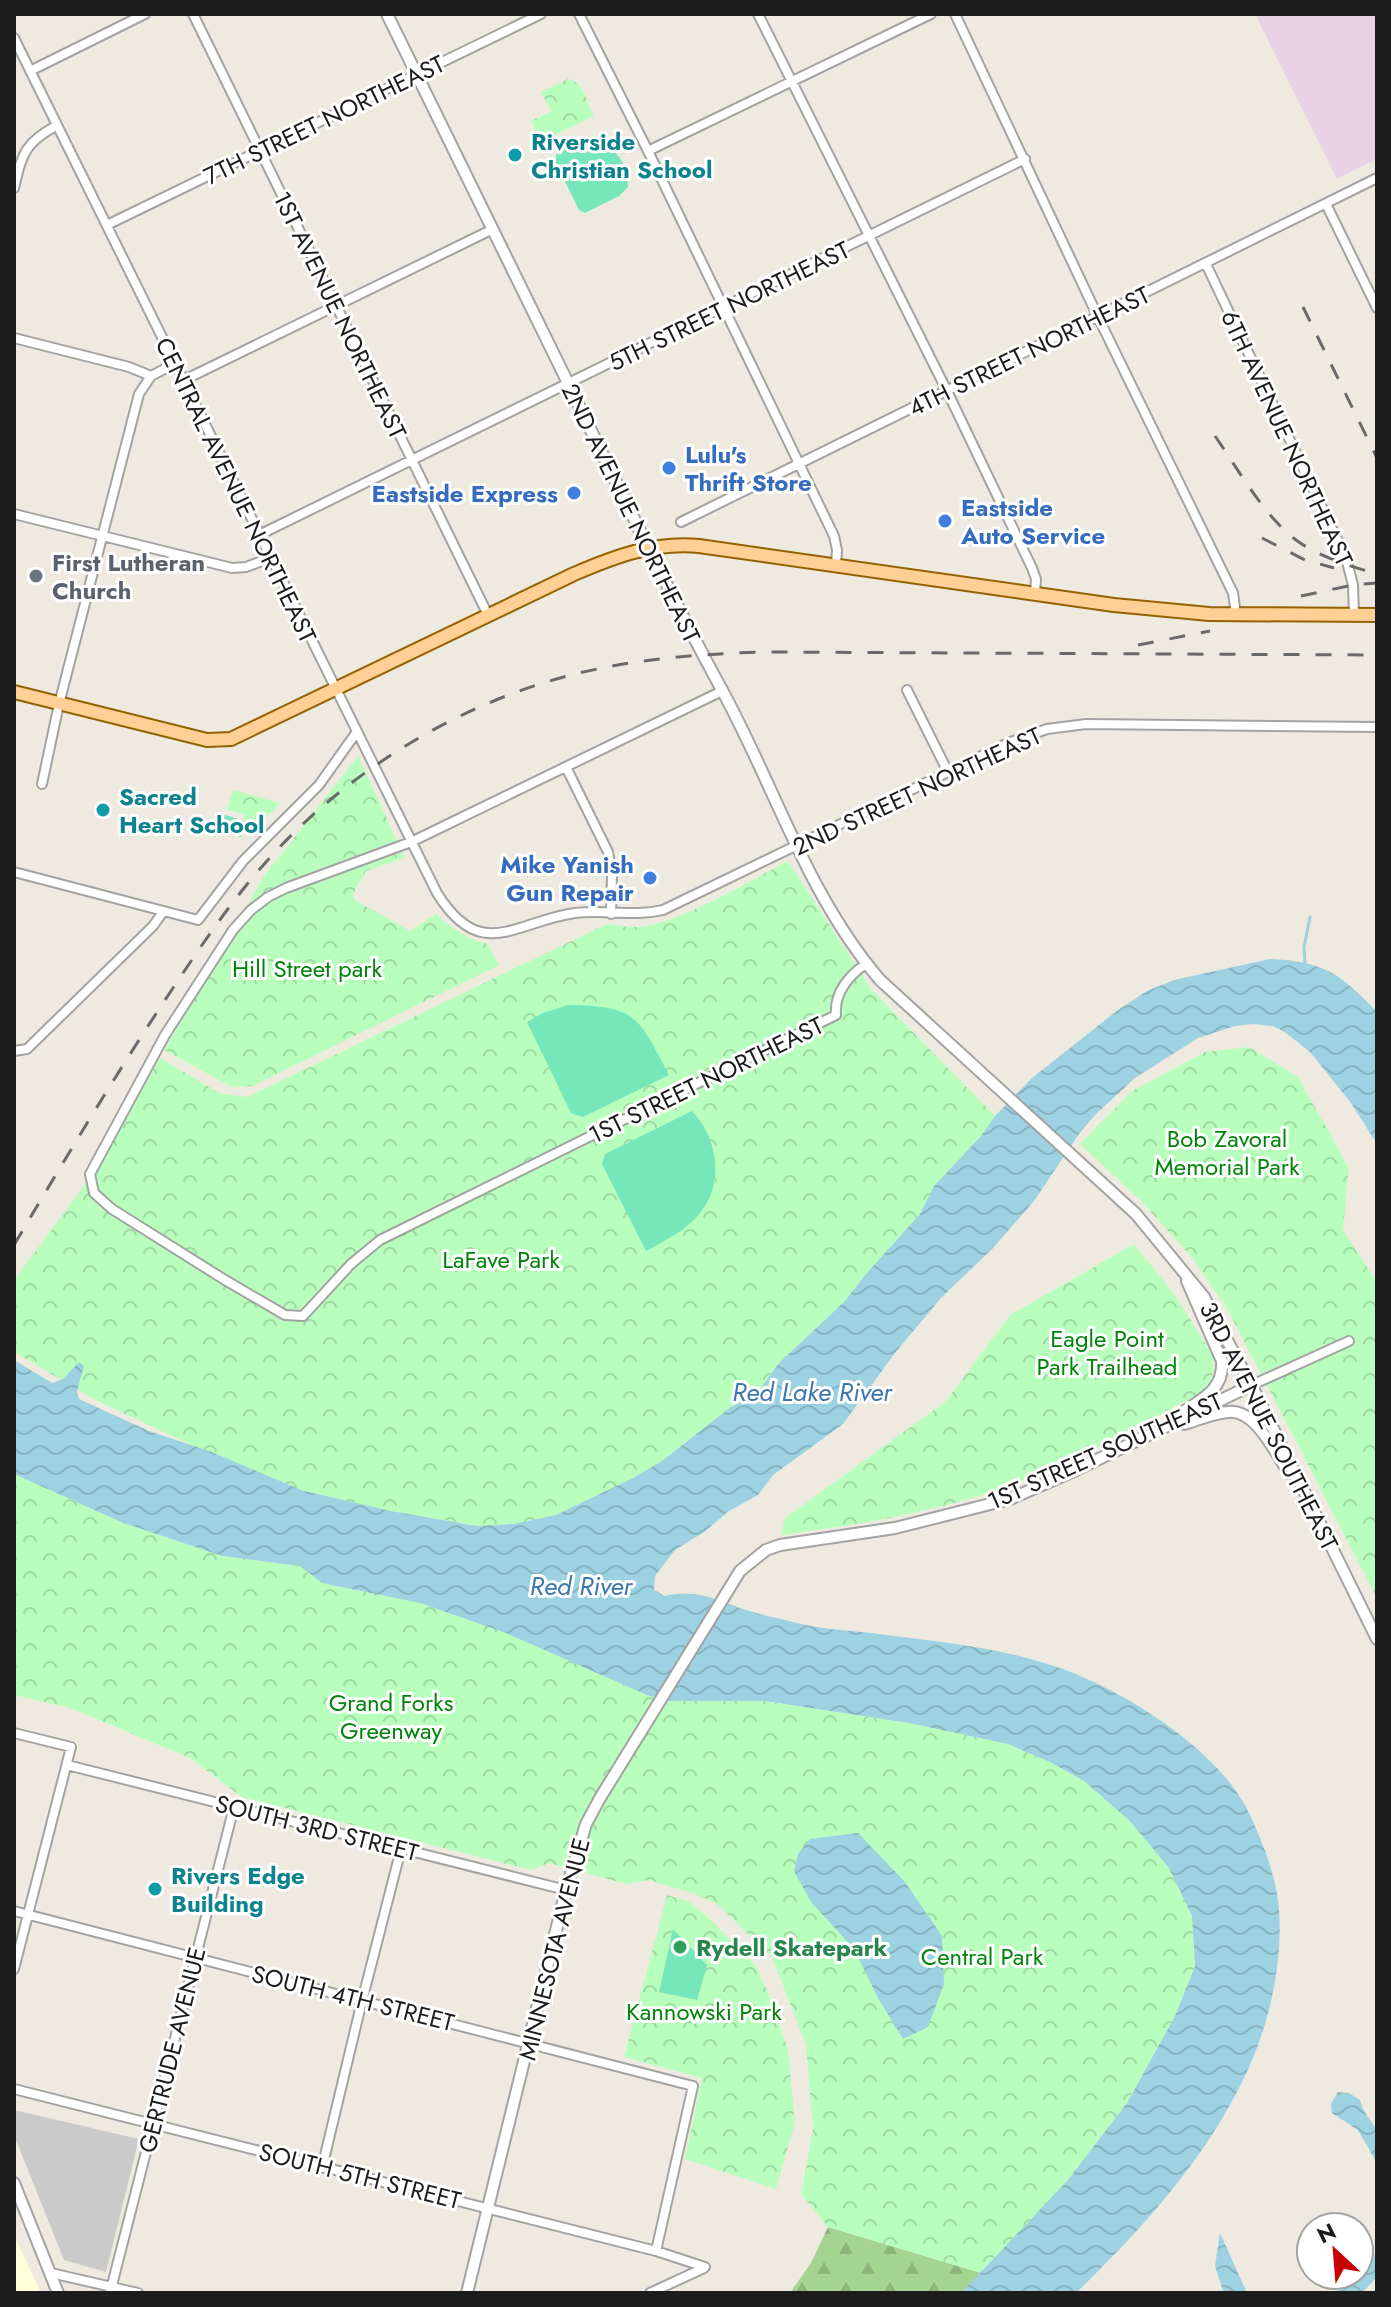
<svg xmlns="http://www.w3.org/2000/svg" width="1391" height="2307" font-family="Jost,sans-serif">
<style>
.industrial{fill:#e9d2e5}
.education{fill:#ffffd9}
.religious{fill:#cacaca}
.forest{fill:url(#forest-firs)}
.park{fill:url(#park-crowns)}
.pitch{fill:#76e7ba}
.water{fill:url(#water-waves)}
.lines{fill:none;stroke-linecap:round;stroke-linejoin:round}
.stream{stroke:#9cd2e1;stroke-width:3}
.minor-casing{stroke:#a3a3a3;stroke-width:12}
.tertiary-casing{stroke:#a3a3a3;stroke-width:14}
.primary-casing{stroke:#946200;stroke-width:16}
.minor{stroke:#fff;stroke-width:8}
.tertiary{stroke:#fff;stroke-width:10}
.primary{stroke:#ffd095;stroke-width:12}
.rail{stroke:#6a6a6a;stroke-width:3;stroke-dasharray:16 16;stroke-linecap:butt}
.culture-dot{fill:#0f9aa8;stroke:#fff;stroke-width:3}
.shop-dot{fill:#3f7fe0;stroke:#fff;stroke-width:3}
.worship-dot{fill:#6b7280;stroke:#fff;stroke-width:3}
.leisure-dot{fill:#2e9e5b;stroke:#fff;stroke-width:3}
.labels{text-anchor:middle;dominant-baseline:central;stroke-width:6;stroke-linejoin:round;paint-order:stroke}
.street-label{font-size:24px;fill:#1c1c1c;stroke:#fff}
.culture-label{font-size:24px;font-weight:bold;fill:#0d838f;stroke:#fff;text-anchor:start}
.shop-label{font-size:24px;font-weight:bold;fill:#366cbe;stroke:#fff;text-anchor:start}
.worship-label{font-size:24px;font-weight:bold;fill:#5b616d;stroke:#fff;text-anchor:start}
.park-label{font-size:24px;fill:#00840a;stroke:#fff}
.leisure-label{font-size:24px;font-weight:bold;fill:#27864d;stroke:#fff;text-anchor:start}
.water-label{font-size:26px;font-style:italic;fill:#3e76ad;stroke:#fff}
</style>
<defs>
<pattern id="forest-firs" width="22" height="20" patternUnits="userSpaceOnUse" patternTransform="scale(2)"><rect width="22" height="20" fill="#a5d391"/><path d="M5 1l3.5 6h-7zM16 11l3.5 6h-7z" fill="#8db57c"/></pattern>
<pattern id="park-crowns" width="20" height="18" patternUnits="userSpaceOnUse" patternTransform="scale(2)"><rect width="20" height="18" fill="#b8ffbd"/><path d="M2 6a3 3 0 1 1 6 0M12 15a3 3 0 1 1 6 0" fill="none" stroke="#9edaa2"/></pattern>
<pattern id="water-waves" width="16" height="10" patternUnits="userSpaceOnUse" patternTransform="scale(2)"><rect width="16" height="10" fill="#9cd2e1"/><path d="M0 5q4-4 8 0t8 0" fill="none" stroke="#86b4c0"/></pattern>
</defs>
<rect width="100%" height="100%" fill="#efeae0"/>
<path class="industrial" d="M1255 14H1377V159L1337 179Z"/>
<path class="education" d="M14 2235 41 2293H14Z"/>
<path class="religious" d="M14 2110 139 2139 106 2272 64 2260 14 2135Z"/>
<path class="forest" d="M828 2227 981 2273 961 2293H790L811 2263Z"/>
<path class="park" d="M568 79C585 83 586 101 594 116L541 142 531 121 551 111 541 92Z
M358 756 405 858 366 871 353 894 355 900 410 931 436 914C452 929 467 939 488 944L499 965 253 1086 232 1087 164 1050 264 876Z
M233 790 281 803 264 819 259 818 254 830 247 828 248 823 244 821 245 815 227 810Z
M788 861 871 989 995 1116 981 1136 934 1186 920 1214 866 1274 845 1301 779 1363 757 1393 731 1407 662 1461 633 1478 556 1515 514 1524 477 1526 391 1511 304 1491 194 1446 97 1401 14 1352V1280L89 1179 160 1058 219 1093 247 1097 607 924C617 925 628 927 638 927 677 925 751 880 788 861Z
M1249 1047 1298 1077 1349 1168 1343 1230 1377 1282V1598L1228 1310 1193 1259 1143 1203 1080 1144 1132 1091 1205 1052Z
M1134 1244 1175 1295 1212 1354 1214 1370 1207 1390C1140 1424 1074 1463 1003 1488 932 1513 856 1525 781 1535L785 1518 945 1402 1010 1315Z
M14 1474 121 1522 222 1556 300 1566 322 1583 420 1603 506 1633 647 1695 670 1701H765L909 1723 1008 1744 1050 1762 1084 1781 1130 1821 1169 1868 1192 1916 1195 1966 1175 2016 1127 2103 1067 2181 981 2273 828 2227 801 2194 813 2129 806 2045 772 1957 717 1904 692 1893 648 1880 626 1884 549 1863 531 1870 242 1797 190 1758 70 1708 14 1695Z
M667 1895 688 1901 709 1918 757 1967 768 1993 788 2049 795 2123 776 2189 685 2159 702 2078 624 2057Z"/>
<path class="pitch" d="M589 139C616 149 627 158 628 187L619 196 585 213 579 210 555 161 558 148Z
M225 815 248 822 241 837 220 832Z
M568 1005C637 1006 638 1016 669 1075L583 1117 571 1113 527 1022 543 1013Z
M692 1111C706 1126 713 1142 715 1162 719 1210 684 1232 646 1251L602 1164 605 1154Z
M673 1929 707 1965 697 2000 659 1992Z"/>
<path class="water" d="M1270 959C1323 961 1341 974 1377 1012V1144L1351 1103 1310 1052 1286 1033 1273 1026 1253 1024 1235 1026 1198 1038 1135 1078 1095 1115 1079 1134 1034 1201 993 1248 941 1298 895 1353 843 1424 773 1475 758 1495 729 1511 704 1532 675 1550 655 1576 654 1590 665 1596C694 1588 719 1600 746 1610 761 1615 778 1618 793 1622 818 1629 845 1630 871 1633 937 1642 997 1646 1060 1668 1123 1690 1214 1747 1246 1807 1261 1837 1277 1877 1279 1910 1283 1966 1268 2030 1243 2080 1204 2161 1140 2231 1076 2293H961L1067 2181 1127 2103 1175 2016 1195 1966 1192 1916 1169 1868 1130 1821 1084 1781 1050 1762 1008 1744 909 1723 765 1701H670L647 1695 506 1633 420 1603 322 1583 300 1566 222 1556 121 1522 14 1474V1360L52 1383 63 1379 79 1362 84 1366 77 1391 79 1399 149 1431 209 1451 304 1491 391 1511 477 1526 514 1524 556 1515 633 1478 662 1461 731 1407 757 1393 779 1363 845 1301 866 1274 920 1214 934 1186 981 1136 995 1116 1032 1078 1118 1010 1147 991 1174 980Z
M858 1833 905 1882 942 1936 944 1984 928 2027 903 2039 878 1998 854 1949 811 1902 794 1871 798 1854 810 1839Z
M1338 2092 1349 2093 1360 2100 1364 2111 1377 2130V2163L1358 2130 1332 2113 1331 2104Z
M1220 2233 1247 2293 1223 2291 1215 2266Z
M1377 2252V2277L1362 2293H1335L1354 2275H1359V2271Z"/>
<g class="lines">
<path class="stream" d="M1305 964 1304 947 1310 917"/>
<defs>
<path id="minor" d="M193 14 488 615
M579 14 648 151 834 536 837 550 836 565
M758 14 947 391 1032 568 1036 579 1035 594
M955 14 1098 317 1233 593 1236 615
M14 38 437 893C481 964 516 921 575 913 605 909 633 917 663 910L1008 743 1047 729 1086 724 1377 727
M30 71 145 14
M648 151 931 14
M14 188C22 155 24 143 56 126
M1326 204 1377 308
M107 225 541 14
M1206 264 1346 558 1353 585 1354 615
M14 338 129 367 151 376
M182 381 491 230
M14 514 232 568 246 567 270 558
M681 522 1377 178
M259 535 1025 159
M907 690 948 772
M722 691 411 842 286 888 268 897 251 910 233 930 165 1035 90 1174 94 1193 112 1209 225 1280 285 1315 303 1316 351 1264 380 1240 836 1015C834 993 849 975 866 964
M566 767 608 852 612 876 611 914
M42 784 59 704 139 394 151 376 174 364
M14 872 198 920 243 861 319 785 356 733
M14 1051 27 1049 153 926 163 912
M1252 1385 1349 1341
M14 1733 71 1747 14 1969
M67 1765 566 1890
M14 1911 693 2086 656 2251
M14 2089 656 2251 705 2267
M322 2168 362 2001 401 1849
M51 2273 138 2293
M110 2293 234 1807
M650 2293 704 2268"/>
<path id="tertiary" d="M387 14C447 137 507 260 568 383 618 486 667 589 722 690 775 787 807 895 880 980L1136 1214 1204 1297 1258 1398 1377 1639
M1180 1414C1202 1399 1224 1390 1222 1361L1187 1281
M1184 1424C1198 1420 1213 1413 1228 1412 1256 1409 1275 1453 1289 1473
M14 2183 58 2293
M467 2293 566 1890 586 1824 600 1798 740 1571 766 1550 780 1545 895 1528 1010 1499 1076 1470 1252 1385"/>
<path id="primary" d="M14 692 207 740 231 739 574 574C616 556 653 542 699 546L1114 605 1209 614 1377 615"/>
</defs>
<use href="#minor" class="minor-casing"/>
<use href="#tertiary" class="tertiary-casing"/>
<use href="#primary" class="primary-casing"/>
<use href="#minor" class="minor"/>
<use href="#tertiary" class="tertiary"/>
<use href="#primary" class="primary"/>
<path class="rail" d="M1303 307 1377 458
M1215 436C1238 469 1264 516 1296 540 1319 557 1350 566 1377 574
M1262 538 1305 560 1334 568
M1301 596 1353 585 1377 583
M1138 645 1210 631
M14 1245C65 1159 117 1072 173 988 205 940 238 891 278 849 355 767 462 703 571 675 634 659 698 654 763 652L1377 655"/>
</g>
<g class="culture-dot">
<circle cx="515" cy="155" r="8"/>
<circle cx="103" cy="810" r="8"/>
<circle cx="155" cy="1889" r="8"/>
</g>
<g class="shop-dot">
<circle cx="669" cy="468" r="8"/>
<circle cx="574" cy="493" r="8"/>
<circle cx="945" cy="521" r="8"/>
<circle cx="650" cy="878" r="8"/>
</g>
<circle class="worship-dot" cx="36" cy="576" r="8"/>
<circle class="leisure-dot" cx="680" cy="1947" r="8"/>
<g class="labels">
<g class="street-label">
<text transform="translate(324 120) rotate(-26)">7TH STREET NORTHEAST</text>
<text transform="translate(729 306) rotate(-26)">5TH STREET NORTHEAST</text>
<text transform="translate(340 315) rotate(64)">1ST AVENUE NORTHEAST</text>
<text transform="translate(1029 351) rotate(-26)">4TH STREET NORTHEAST</text>
<text transform="translate(1287 438) rotate(65)">6TH AVENUE NORTHEAST</text>
<text transform="translate(236 490) rotate(64)">CENTRAL AVENUE NORTHEAST</text>
<text transform="translate(631 513) rotate(64)">2ND AVENUE NORTHEAST</text>
<text transform="translate(917 791) rotate(-25)">2ND STREET NORTHEAST</text>
<text transform="translate(706 1080) rotate(-26)">1ST STREET NORTHEAST</text>
<text transform="translate(1269 1426) rotate(63)">3RD AVENUE SOUTHEAST</text>
<text transform="translate(1105 1451) rotate(-24)">1ST STREET SOUTHEAST</text>
<text transform="translate(317 1828) rotate(14)">SOUTH 3RD STREET</text>
<text transform="translate(554 1949) rotate(-76)">MINNESOTA AVENUE</text>
<text transform="translate(353 1998) rotate(14)">SOUTH 4TH STREET</text>
<text transform="translate(172 2050) rotate(-76)">GERTRUDE AVENUE</text>
<text transform="translate(360 2176) rotate(14)">SOUTH 5TH STREET</text>
</g>
<g class="culture-label">
<text x="531" y="141">Riverside<tspan x="531" dy="28">Christian School</tspan></text>
<text x="119" y="796">Sacred<tspan x="119" dy="28">Heart School</tspan></text>
<text x="171" y="1875">Rivers Edge<tspan x="171" dy="28">Building</tspan></text>
</g>
<g class="shop-label">
<text x="685" y="454">Lulu's<tspan x="685" dy="28">Thrift Store</tspan></text>
<text x="558" y="493" text-anchor="end">Eastside Express</text>
<text x="961" y="507">Eastside<tspan x="961" dy="28">Auto Service</tspan></text>
<text x="634" y="864" text-anchor="end">Mike Yanish<tspan x="634" dy="28">Gun Repair</tspan></text>
</g>
<g class="worship-label">
<text x="52" y="562">First Lutheran<tspan x="52" dy="28">Church</tspan></text>
</g>
<g class="park-label">
<text x="307" y="968">Hill Street park</text>
<text x="1227" y="1138">Bob Zavoral<tspan x="1227" dy="28">Memorial Park</tspan></text>
<text x="501" y="1259">LaFave Park</text>
<text x="1107" y="1338">Eagle Point<tspan x="1107" dy="28">Park Trailhead</tspan></text>
<text x="391" y="1702">Grand Forks<tspan x="391" dy="28">Greenway</tspan></text>
<text x="982" y="1956">Central Park</text>
<text x="704" y="2011">Kannowski Park</text>
</g>
<g class="leisure-label">
<text x="696" y="1947">Rydell Skatepark</text>
</g>
<g class="water-label">
<text x="812" y="1392">Red Lake River</text>
<text x="581" y="1586">Red River</text>
</g>
</g>
<rect width="1391" height="2307" fill="none" stroke="#1c1c1c" stroke-width="32"/>
<g transform="translate(1335 2251) rotate(334)"><circle r="38" fill="#ffffff" stroke="#a4a4a4" stroke-width="2"/>
<path d="M0-6L14 30L0 20L-14 30Z" fill="#c80002"/>
<text y="-12" font-size="22" font-weight="bold" text-anchor="middle" fill="#1c1c1c">N</text>
</g>
</svg>
